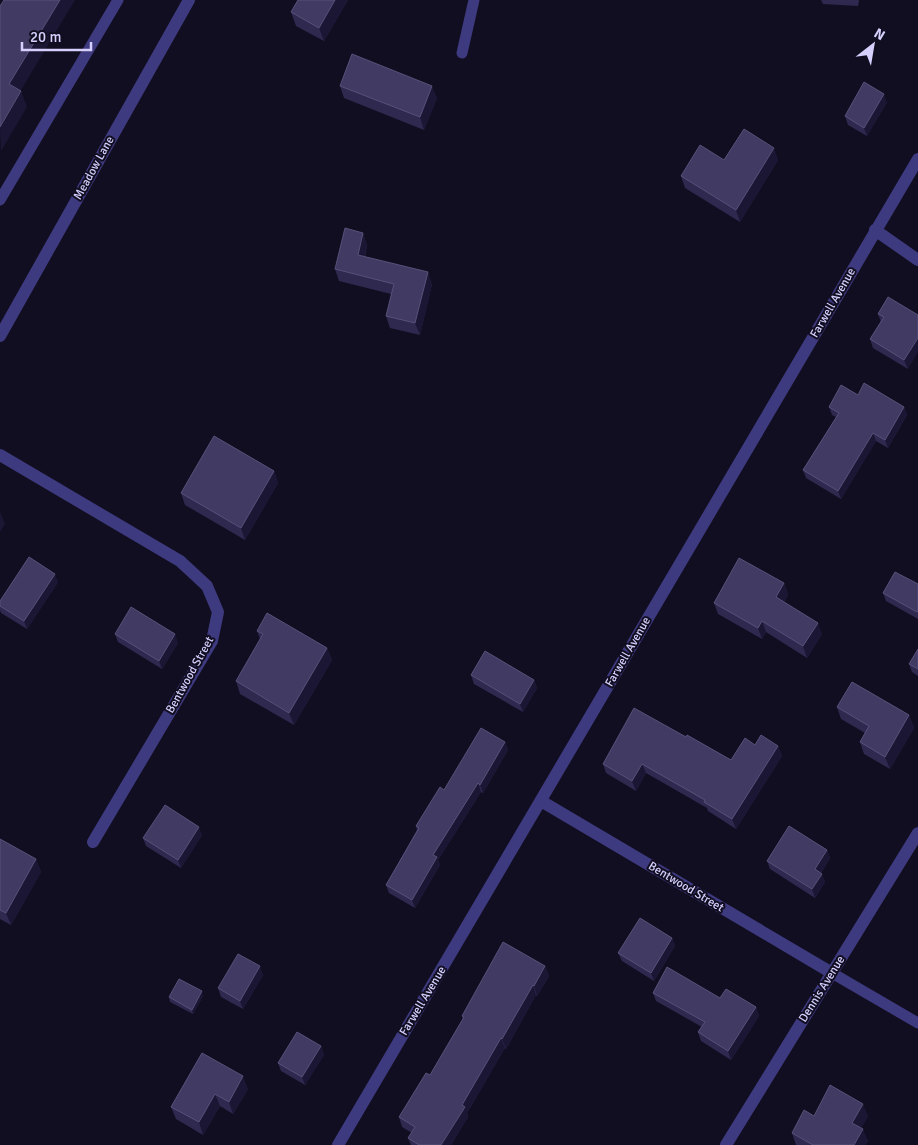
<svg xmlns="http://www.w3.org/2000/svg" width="918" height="1145" font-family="Signika,sans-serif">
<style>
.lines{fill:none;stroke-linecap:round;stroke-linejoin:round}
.lane{stroke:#3e3a7f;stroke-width:11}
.street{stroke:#3e3a7f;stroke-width:12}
.wall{fill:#2f284f}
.shaded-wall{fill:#1c1635}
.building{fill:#413a62;stroke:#58517a}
.labels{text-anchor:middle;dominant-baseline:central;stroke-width:4;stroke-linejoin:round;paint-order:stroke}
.street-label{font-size:12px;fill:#d5d0fe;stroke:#120e21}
</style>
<rect width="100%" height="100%" fill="#120e21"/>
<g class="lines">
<path class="lane" d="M462 53 474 0
M0 200 118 0
M832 973 918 1023"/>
<path class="street" d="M875 230 918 260
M0 336 189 0
M0 455 180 561 207 586 218 612 212 641 93 842
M541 801 832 973
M338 1145 918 159
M726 1145 918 833"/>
</g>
<path class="wall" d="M298 0H348L324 41 296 26 291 12Z
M821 0H859L858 6 823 4Z
M340 86 437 98 424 130 344 98Z
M887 102 867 136 848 125 845 116Z
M724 160H778L740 222 685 188 681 176Z
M363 233 367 245 365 257 432 284 420 335 390 328 386 316 391 294 339 281 335 269Z
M878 314 918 315 908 369 873 348 870 339 881 322Z
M829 407H904L907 415 888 448 876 441 841 499 806 478 803 470 836 417 832 415Z
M274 471 278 483 245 540 185 505 181 493Z
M58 582 27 629 1 613 0 610V601Z
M784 583 788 595 784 602 822 634 807 658 766 632 762 639 718 614 714 603Z
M918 584V619L886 601 883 593Z
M257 631 327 648 332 660 294 725 240 694 236 681 260 639Z
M115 634 178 643 162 669 118 642Z
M918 649V676L912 672 909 664Z
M471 675 534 680 537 688 523 712 474 684Z
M837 707 909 715 914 728 890 769 864 754 860 742 865 733 841 719Z
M686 737 731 760 755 745 778 746 782 756 736 829 708 811 707 808 646 773 636 791 606 773 603 764Z
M505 742 508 750 483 793 481 792 438 860 440 865 415 908 389 893 386 885 417 830 416 826 444 790Z
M202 835 181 868 146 846 143 838Z
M0 839 36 859 41 872 11 925 0 919Z
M827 850 830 858 821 873 825 882 815 898 770 869 767 861Z
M672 938 675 946 654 981 622 961 618 953Z
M545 966 549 976 537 996 536 995 506 1049 505 1048 467 1113 468 1117 451 1145H411L408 1138 412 1133 402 1127 399 1117 430 1075 463 1020 462 1016Z
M263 975 243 1009 221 997 218 988Z
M653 993 720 998 756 1007 759 1016 731 1060 701 1041 698 1032 702 1027 656 1001Z
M203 996 193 1014 170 1002 169 997Z
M321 1046 324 1055 305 1085 281 1071 278 1063Z
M202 1053 248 1089 233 1114 220 1106 203 1135 176 1119 171 1107Z
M814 1116H868L861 1128 868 1141 865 1145H796L792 1133Z"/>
<path class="shaded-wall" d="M60 0H75L15 100 9 84Z
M335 0H348L324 41 319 28Z
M432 86 437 98 424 130 420 117Z
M21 91 27 107 1 151 0 127Z
M884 94 887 102 867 136 864 128Z
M774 148 778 160 740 222 736 210Z
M363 233 367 245 362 267 358 255Z
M428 272 432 284 420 335 415 323Z
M918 338V352L908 369 904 360Z
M904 407 907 415 888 448 885 440Z
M873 433 876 441 841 499 838 491Z
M274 471 278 483 245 540 241 528Z
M0 512 5 524 0 532Z
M55 574 58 582 27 629 24 621Z
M784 583 788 595 780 608 776 597Z
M762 621 766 632 762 639 758 628Z
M818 623 822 634 807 658 803 646Z
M175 634 178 643 162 669 159 661Z
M327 648 332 660 294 725 289 713Z
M534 680 537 688 523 712 520 704Z
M909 715 914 728 890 769 885 757Z
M505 742 508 750 483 793 480 785Z
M778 746 782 756 736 829 732 819Z
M642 764 646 773 636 791 632 781Z
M478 783 481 792 438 860 440 865 415 908 412 900 433 855Z
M199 827 202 835 181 868 178 860Z
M827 850 830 858 818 877 815 869Z
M36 859 41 872 11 925 6 913Z
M822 874 825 882 815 898 812 889Z
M672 938 675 946 654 981 651 973Z
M260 966 263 975 243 1009 240 1001Z
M545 966 549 976 537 996 534 986Z
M533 985 536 995 506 1049 502 1039Z
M202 991 203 996 193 1014 192 1010Z
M756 1007 759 1016 731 1060 728 1051Z
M501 1038 505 1048 467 1113 468 1117 451 1145H441L462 1105Z
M321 1046 324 1055 305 1085 302 1077Z
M243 1076 248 1089 233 1114 229 1102Z
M215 1094 220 1106 203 1135 199 1122Z
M863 1104 868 1116 857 1135 852 1123Z
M863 1129 868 1141 865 1145H854Z"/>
<path class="building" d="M4 0H60L9 84 21 91 0 127V6Z
M298 0H335L319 28 291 12Z
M352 54 432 86 420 117 340 86Z
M864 82 884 94 864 128 845 116Z
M744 129 774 148 736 210 681 176 700 145 724 160Z
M345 228 363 233 358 255 428 272 415 323 386 316 394 284 335 269Z
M888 297 918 315V338L904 360 870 339 884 317 878 314Z
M864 383 904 407 885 440 873 433 838 491 803 470 839 413 829 407 841 385 858 395Z
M214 436 274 471 241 528 181 493Z
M29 557 55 574 24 621 0 606V601Z
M739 558 784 583 776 597 818 623 803 646 762 621 758 628 714 603Z
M895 572 918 584V611L917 612 883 593Z
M131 607 175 634 159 661 115 634Z
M267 613 327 648 289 713 236 681 263 634 257 631Z
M918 649V669L909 664Z
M485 651 534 680 520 704 471 675Z
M852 682 909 715 885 757 860 742 869 726 837 707Z
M634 708 686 737 687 735 731 760 745 738 755 745 761 735 778 746 732 819 704 802 705 800 642 764 632 781 603 764Z
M481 728 505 742 480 785 478 783 433 855 437 857 412 900 386 885 419 828 416 826 440 787 444 790Z
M165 805 199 827 178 860 143 838Z
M789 826 827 850 815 869 822 874 812 889 767 861Z
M0 839 36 859 6 913 0 910Z
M640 918 672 938 651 973 618 953Z
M503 942 545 966 534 986 533 985 502 1039 501 1038 462 1105 465 1107 441 1145H419L408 1138 415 1127 399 1117 426 1073 430 1075 464 1017 462 1016Z
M238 954 260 966 240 1001 218 988Z
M667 967 720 998 726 989 756 1007 728 1051 698 1032 705 1022 653 993Z
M179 979 202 991 192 1010 169 997Z
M297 1032 321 1046 302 1077 278 1063Z
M202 1053 243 1076 229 1102 215 1094 199 1122 171 1107Z
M830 1085 863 1104 852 1123 863 1129 854 1145H813L792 1133 804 1110 814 1116Z"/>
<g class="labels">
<g class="street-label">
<text transform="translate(94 168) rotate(-61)">Meadow Lane</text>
<text transform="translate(833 303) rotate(-60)">Farwell Avenue</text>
<text transform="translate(628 652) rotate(-60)">Farwell Avenue</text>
<text transform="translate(190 675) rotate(-61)">Bentwood Street</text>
<text transform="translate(686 887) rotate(31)">Bentwood Street</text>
<text transform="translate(822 989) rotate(-58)">Dennis Avenue</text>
<text transform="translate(423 1001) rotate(-59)">Farwell Avenue</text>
</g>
</g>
<g transform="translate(873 45) rotate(31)" stroke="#120e21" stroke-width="4" paint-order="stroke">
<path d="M0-4L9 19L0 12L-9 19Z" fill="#d5d0fe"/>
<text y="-8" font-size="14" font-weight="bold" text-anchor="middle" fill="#d5d0fe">N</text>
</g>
<path d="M22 42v8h69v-8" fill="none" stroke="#d5d0fe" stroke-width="2.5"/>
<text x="30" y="42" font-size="15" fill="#d5d0fe" stroke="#120e21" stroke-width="4" paint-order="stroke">20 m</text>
</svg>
